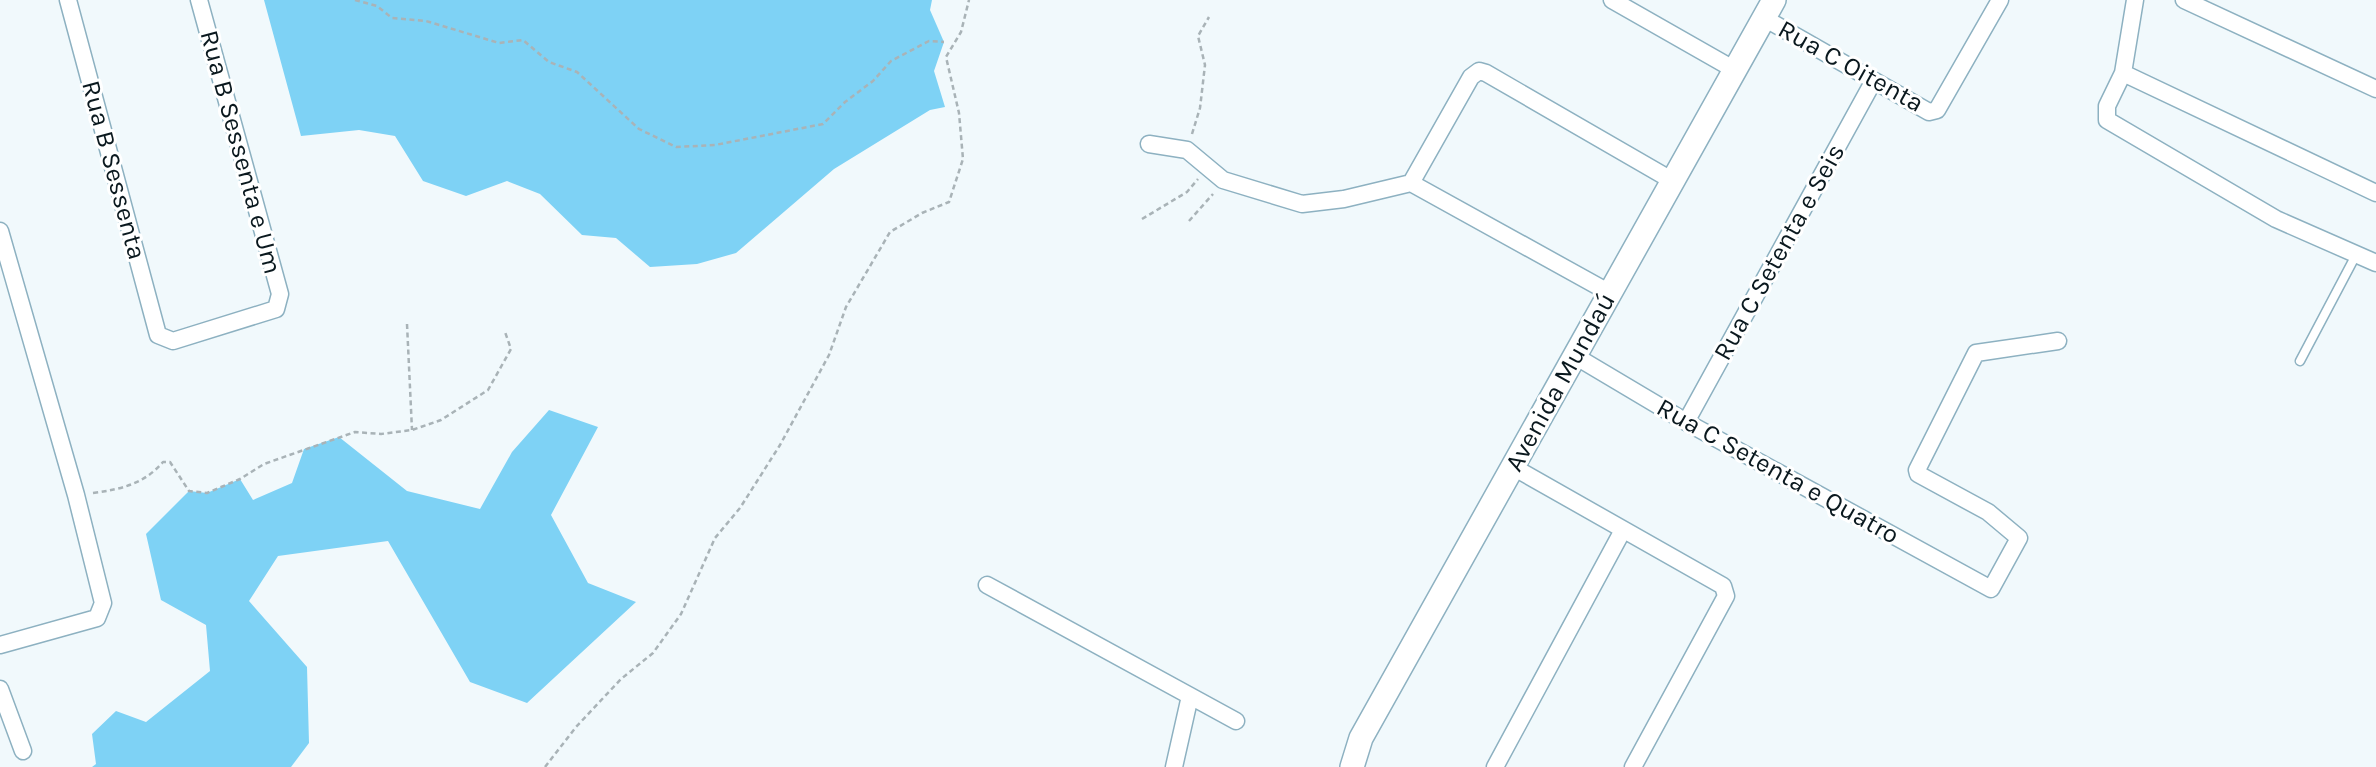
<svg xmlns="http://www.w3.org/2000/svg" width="2376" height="767" font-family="Karla,sans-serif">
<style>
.green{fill:#7ed2f5}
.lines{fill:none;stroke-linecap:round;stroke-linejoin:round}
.lane-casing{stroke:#8db1c1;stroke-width:11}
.street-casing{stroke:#8db1c1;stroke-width:19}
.secondary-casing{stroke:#8db1c1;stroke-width:26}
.path{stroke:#a9b3b7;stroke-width:2.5;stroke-dasharray:5 3.5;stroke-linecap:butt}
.lane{stroke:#fff;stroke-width:8}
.street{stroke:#fff;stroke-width:16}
.secondary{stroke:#fff;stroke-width:23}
.labels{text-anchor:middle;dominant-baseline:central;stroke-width:6;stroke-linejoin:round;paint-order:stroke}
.street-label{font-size:26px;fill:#0a181e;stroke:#fff}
</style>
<rect width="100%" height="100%" fill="#f1f9fc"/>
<path class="green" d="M264 0H932L930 10 944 42 934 71 945 107 930 110 834 169 736 253 697 264 650 267 616 238 582 235 540 194 507 181 466 196 423 181 395 136 359 130 301 136Z
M549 410 598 427 551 515 588 583 636 602 527 703 470 682 388 541 278 556 249 601 307 667 309 743 291 767H92L96 764 92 734 116 711 146 722 210 671 206 625 161 600 146 534 189 491 207 493 240 479 253 500 292 483 304 449 339 437 407 491 480 509 512 452Z"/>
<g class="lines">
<defs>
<path id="lane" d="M2300 361 2356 255"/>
<path id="street" d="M68 0 158 335 173 341 276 309 280 294 199 0
M1612 0 1735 70
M2135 0 2123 73 2107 106V120L2276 219 2376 263
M2184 0 2376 89
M1764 18 1929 112 1937 110 2000 0
M2123 73 2376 193
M1149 144 1187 150 1223 180 1302 204 1344 199 1411 183
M0 231 76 495 103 603 97 618 0 645
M1610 293 1411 183 1471 77 1479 71 1486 73 1673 181
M1575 356 1686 422 1991 589 2019 538 1988 512 1918 474 1917 470 1976 353 2058 341
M1686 422 1873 82
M1513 467 1723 586 1726 596 1633 767
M987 585 1236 721
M0 689 23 751
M1174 767 1190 696
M1495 767 1623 530"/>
<path id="secondary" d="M1352 767 1361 738 1774 0"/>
</defs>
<use href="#lane" class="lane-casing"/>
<use href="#street" class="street-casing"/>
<use href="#secondary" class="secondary-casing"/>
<path class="path" d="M355 0 377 6 392 18 426 21 499 43 523 40 549 62 577 72 639 129 676 147 715 145 823 124 845 102 873 81 891 61 929 41 944 42
M1192 134 1200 108 1205 65 1198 36 1209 17
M1142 219 1187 192 1198 179
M1189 221 1213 194
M407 324 412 430
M93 493C122 489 144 484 163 462H170L189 491 207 493 240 479 264 464 355 432 381 434 412 430 441 420 488 390 511 349 505 332
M545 767 576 727 621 679 653 653 681 614 715 538 740 508 780 445 829 355 846 307 890 232 922 213 949 202 963 159 959 113 946 57 961 32 969 0"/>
<use href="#lane" class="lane"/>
<use href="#street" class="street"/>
<use href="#secondary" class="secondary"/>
</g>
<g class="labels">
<g class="street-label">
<text transform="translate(1851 66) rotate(29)">Rua C Oitenta</text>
<text transform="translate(241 152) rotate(75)">Rua B Sessenta e Um</text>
<text transform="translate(114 170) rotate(75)">Rua B Sessenta</text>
<text transform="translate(1779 252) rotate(-61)">Rua C Setenta e Seis</text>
<text transform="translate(1560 382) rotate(-61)">Avenida Mundaú</text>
<text transform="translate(1778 471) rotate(29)">Rua C Setenta e Quatro</text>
</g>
</g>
</svg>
